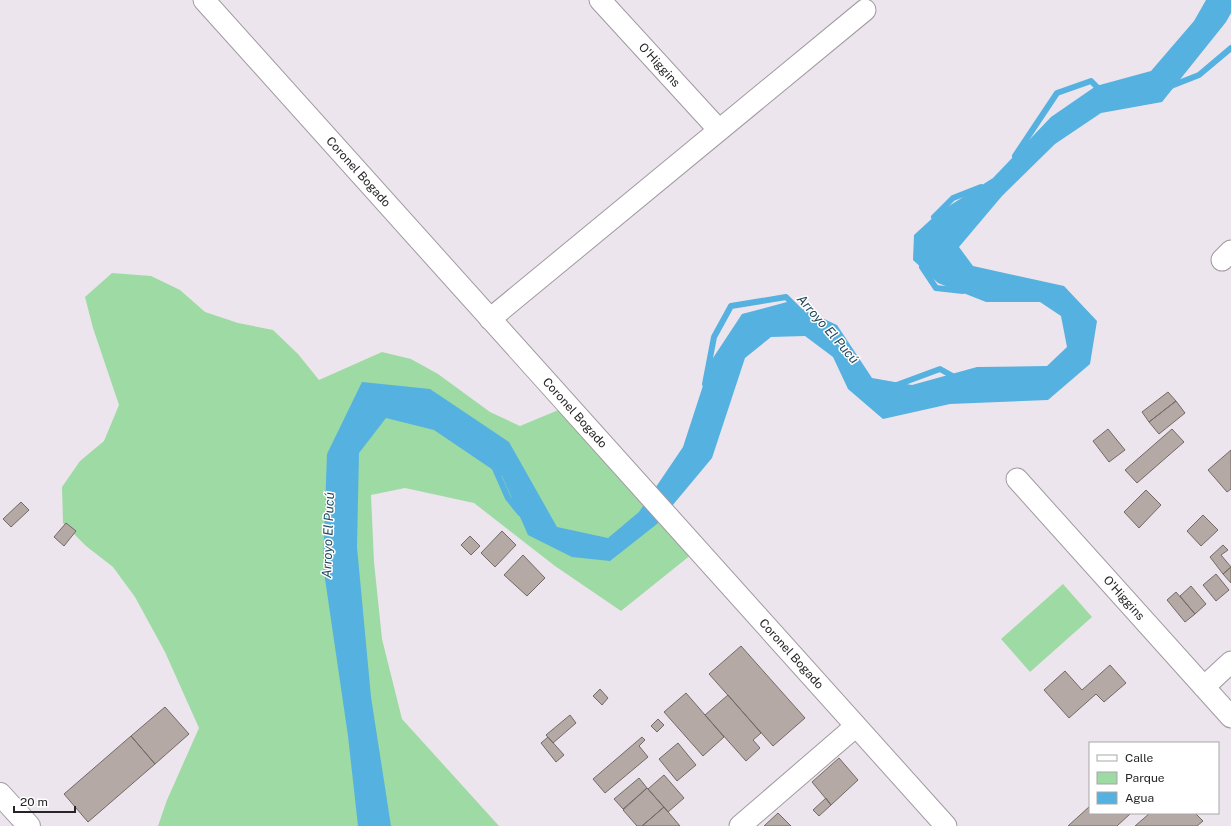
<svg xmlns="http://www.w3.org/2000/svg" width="1231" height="826" font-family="'Public Sans',sans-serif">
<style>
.green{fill:#9edaa3}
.water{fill:#55b1e0}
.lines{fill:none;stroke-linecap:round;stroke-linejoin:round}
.stream{stroke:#55b1e0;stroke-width:6}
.building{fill:#b4a9a5;stroke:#736965}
.minor-casing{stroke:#a19aa1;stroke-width:23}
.secondary-casing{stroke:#a19aa1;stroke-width:24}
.minor{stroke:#fff;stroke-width:21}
.secondary{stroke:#fff;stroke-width:22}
.labels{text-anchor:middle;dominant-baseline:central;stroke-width:3;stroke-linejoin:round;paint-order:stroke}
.street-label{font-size:12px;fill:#262427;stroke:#fff}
.water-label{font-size:13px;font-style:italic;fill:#21495d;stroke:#fff}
</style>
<rect width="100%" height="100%" fill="#ede5ed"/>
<path class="green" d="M112 273 151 276 180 290 205 312 238 323 273 330 298 354 319 380 382 352 411 359 438 374 490 412 520 426 568 406 697 550 621 611 555 566 474 503 405 488 371 495 374 562 382 639 402 719 499 826H158L167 800 199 728 165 652 135 597 113 567 86 546 63 523 62 487 80 461 104 441 119 405 93 328 85 297Z
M1063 584 1092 617 1030 672 1001 639Z"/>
<path class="water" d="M1206 0H1231V13L1226 22 1162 102 1101 113 1055 144 1002 196 959 247 973 266 1064 286 1097 321 1090 364 1048 400 950 404 883 419 848 389 833 357 805 336 771 337 745 358 712 458 657 524 610 561 572 557 528 535 502 476 434 430 386 418 359 453 357 547 371 697 391 826H358L348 736 323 565 327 454 362 382 430 389 509 442 557 527 608 538 639 512 683 447 711 361 742 314 787 302 837 325 872 378 912 385 977 367 1047 366 1067 347 1061 316 1040 302H986L938 283 913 260 914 235 938 213 993 178 1051 117 1096 86 1151 71 1194 21Z"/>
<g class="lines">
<path class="stream" d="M1171 86 1199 75 1231 48
M1015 156 1057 93 1091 81 1102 92
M934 217 953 198 981 187
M922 267 936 288 963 291
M705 384 714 337 731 306 786 297 799 310
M894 386 940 369 956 378
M493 464 508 498 520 513"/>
</g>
<path class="building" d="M1168 392 1176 401 1149 422 1142 412Z
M1176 401 1185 413 1159 434 1149 422Z
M1108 429 1125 450 1109 462 1093 441Z
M1172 429 1184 442 1137 483 1125 470Z
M1231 450V489L1227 492 1208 470Z
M1146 490 1161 505 1139 528 1124 512Z
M21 502 29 510 11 527 3 519Z
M1203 515 1218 530 1201 546 1187 531Z
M66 523 76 531 64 546 54 537Z
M502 531 516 545 495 567 481 553Z
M470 536 480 546 471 555 461 545Z
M1223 545 1228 550 1221 555 1231 567 1223 574 1210 557Z
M523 555 545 578 527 596 504 575Z
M1231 567V583L1223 574Z
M1216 574 1229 590 1216 601 1203 585Z
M1191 586 1206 604 1195 614 1180 596Z
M1176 592 1195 614 1185 622 1167 600Z
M741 646 805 718 773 746 709 674Z
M1110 665 1126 683 1104 702 1096 694 1069 718 1044 690 1065 671 1082 690Z
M600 689 608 698 602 705 593 696Z
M686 693 724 737 703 756 664 712Z
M728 695 761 733 753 740 760 748 746 761 705 715Z
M165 707 189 734 155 764 131 736Z
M570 715 576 723 553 743 546 735Z
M658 719 664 725 657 732 651 726Z
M131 736 155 764 88 822 64 794Z
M548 737 564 755 556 762 541 743Z
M642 737 645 740 639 746 648 757 605 793 593 779Z
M678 743 696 765 677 781 659 759Z
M839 758 858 780 831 805 812 782Z
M664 775 684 798 668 812 648 789Z
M639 778 647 788 623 809 614 799Z
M647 788 664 807 642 826H637L623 810Z
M826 798 831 805 819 816 813 810Z
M1090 806V813H1131L1117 826H1068Z
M664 807 680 826H642Z
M778 813 791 826H764Z
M1150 813H1195L1203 821 1197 826H1135Z"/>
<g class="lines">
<defs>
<g id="minor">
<path id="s1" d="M204 0 946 826"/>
<path id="s2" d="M600 0 719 130"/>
<path d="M1222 260 1231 251"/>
<path d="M490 319 865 10"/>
<path id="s3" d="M1017 479 1231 717"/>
<path d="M1204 687 1231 662"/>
<path d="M740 826 856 726"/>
</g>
<path id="secondary" d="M0 794 29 826"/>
</defs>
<use href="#minor" class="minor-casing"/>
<use href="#secondary" class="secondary-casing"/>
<use href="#minor" class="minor"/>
<use href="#secondary" class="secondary"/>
</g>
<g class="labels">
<g class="street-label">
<text stroke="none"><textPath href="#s2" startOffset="88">O'Higgins</textPath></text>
<text stroke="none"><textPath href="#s1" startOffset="231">Coronel Bogado</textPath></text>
<text stroke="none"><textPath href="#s1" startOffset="555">Coronel Bogado</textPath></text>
<text stroke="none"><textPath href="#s3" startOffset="160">O'Higgins</textPath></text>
<text stroke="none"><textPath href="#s1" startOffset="879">Coronel Bogado</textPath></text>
</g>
<g class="water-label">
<text transform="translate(828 329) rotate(49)">Arroyo El Pucú</text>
<text transform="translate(328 535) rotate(-88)">Arroyo El Pucú</text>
</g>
</g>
<rect x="1089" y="742" width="130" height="72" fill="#ffffff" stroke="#a8a7a9"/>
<rect x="1097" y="755" width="20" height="6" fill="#ffffff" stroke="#a8a7a9"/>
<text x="1125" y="762" font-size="12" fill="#262427">Calle</text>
<rect x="1097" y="772" width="20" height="12" fill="#9edaa3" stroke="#a8a7a9"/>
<text x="1125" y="782" font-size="12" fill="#262427">Parque</text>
<rect x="1097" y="792" width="20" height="12" fill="#55b1e0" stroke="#a8a7a9"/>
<text x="1125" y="802" font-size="12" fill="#262427">Agua</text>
<path d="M14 806v6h61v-6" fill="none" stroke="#262427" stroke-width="2"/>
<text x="20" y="806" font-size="12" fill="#262427" stroke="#ffffff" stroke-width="3" paint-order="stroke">20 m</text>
</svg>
